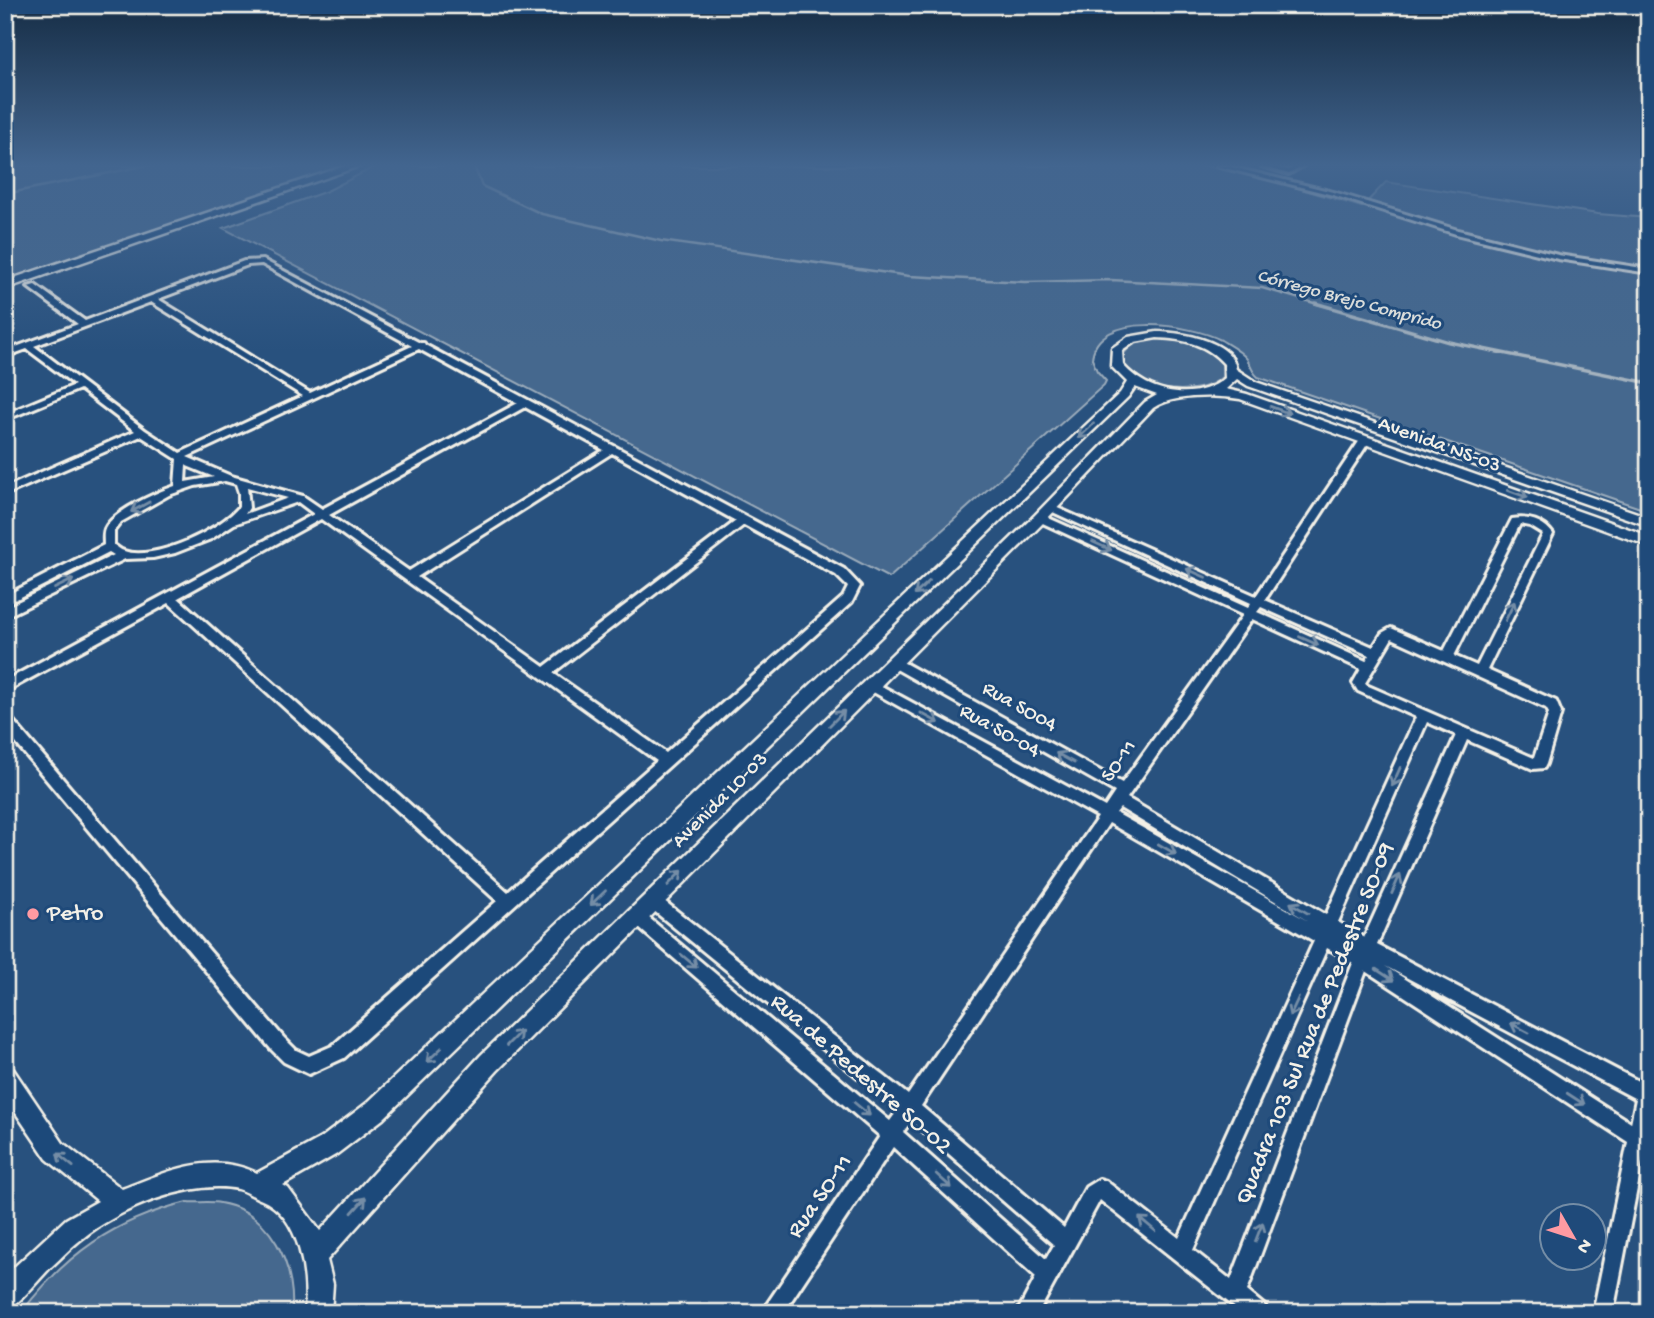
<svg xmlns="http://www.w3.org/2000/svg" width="1654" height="1318" font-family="'Gochi Hand',sans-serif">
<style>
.green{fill:#45688e;stroke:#9cacbb;stroke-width:2}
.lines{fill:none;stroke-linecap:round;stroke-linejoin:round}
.stream-far1{stroke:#a4b2be;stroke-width:2.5}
.stream{stroke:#a4b2be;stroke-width:3.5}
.minor-casing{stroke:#f4f1e8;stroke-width:6}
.tertiary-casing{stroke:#f4f1e8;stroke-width:5}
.secondary-casing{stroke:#f4f1e8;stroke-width:5}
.minor{fill:#1f4a7a;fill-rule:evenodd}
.tertiary{fill:#1f4a7a;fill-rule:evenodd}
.secondary{fill:#1f4a7a;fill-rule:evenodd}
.oneway{stroke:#748da6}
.poi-dot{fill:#ff9aa2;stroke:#1f4a7a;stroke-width:2.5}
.labels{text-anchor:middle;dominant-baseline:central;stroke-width:6;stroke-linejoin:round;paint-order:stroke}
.far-water-label{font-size:19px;font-style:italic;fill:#d9dcda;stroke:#1f4a7a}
.street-label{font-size:21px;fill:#f4f1e8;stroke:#1f4a7a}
.near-poi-label{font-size:24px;fill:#f4f1e8;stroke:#1f4a7a;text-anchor:start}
.near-street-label{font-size:24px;fill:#f4f1e8;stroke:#1f4a7a}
</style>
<rect width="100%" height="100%" fill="#28517e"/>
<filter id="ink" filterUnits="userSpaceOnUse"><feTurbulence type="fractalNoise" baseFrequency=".0143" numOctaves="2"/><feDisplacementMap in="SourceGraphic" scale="14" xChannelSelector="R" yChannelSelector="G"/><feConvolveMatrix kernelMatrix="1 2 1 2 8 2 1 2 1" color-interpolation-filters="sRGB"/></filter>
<g filter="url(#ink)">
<path class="green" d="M5 166H362L5 288Z
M376 166H1206L1281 183 1362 207 1386 182 1598 214 1649 218V511L1258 377C1252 372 1251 366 1247 359 1241 351 1229 345 1221 340 1192 325 1096 309 1092 359L1097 371 1106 381 1104 385 889 578 223 228 327 191Z
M1151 339C1177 338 1206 342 1222 363V377C1201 400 1121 392 1123 355L1131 345Z
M187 1202C197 1203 210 1201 220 1203 272 1212 295 1265 292 1313H21C66 1254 114 1220 187 1202Z"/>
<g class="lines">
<path class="stream-far1" d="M474 166 482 186 542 214 661 241 909 276 1025 282 1111 280 1262 288 1321 305
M5 194 144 166"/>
<path class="stream" d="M1315 303 1449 342 1649 383"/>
<defs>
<path id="minor" d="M1217 166H1228L1337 193 1458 230 1558 255 1649 269V273L1558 259 1456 234 1333 195Z
M1261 166H1272L1288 170 1295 166H1303L1289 174Z
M263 260 420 343H424L425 345 844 569 860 586 852 602 344 1058 309 1074 284 1062 271 1049 5 730V716L10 717 283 1037 296 1050 309 1056 332 1046 497 901 169 603 5 692V681L314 514 298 502 234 524 211 539 175 553 153 558 125 559 5 617V608L114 555 109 552 5 605V596L104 545C104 540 103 534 105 529 113 511 157 492 175 486L177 459 141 436 5 495V488L135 431 80 389 5 420V414L75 385 27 349 5 357V351L78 324 28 287 35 285 85 321 244 261ZM262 264 412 346 310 393 158 299 248 265ZM151 302 303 396 180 453 145 430 34 346ZM419 349 518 403 322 509 303 496 231 476 187 457ZM525 407 604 450 409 571 329 515ZM612 453 736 521 544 667 417 577ZM186 465 187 466 214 477 185 482ZM225 481 236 484 239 493V507C220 530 153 562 124 551 120 550 118 547 114 545V531L121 522 169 495 195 486ZM247 487 288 498 245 514 249 508ZM321 519 657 761 508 892 178 598ZM744 525 836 575 848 587 843 597 666 753 553 673Z
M1365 437 1370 440 1265 600 1373 647 1382 633 1391 628 1444 651 1512 519C1528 516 1544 521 1553 534L1487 670 1556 701 1561 713 1546 764 1544 768 1533 769 1467 740 1377 945 1640 1082 1643 1073 1649 1070V1154L1644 1152 1613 1313H1593L1628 1142 1366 971 1247 1291 1265 1306 1268 1313H1242L1100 1200 1038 1313H1017L1036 1277 893 1147 783 1313H761L880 1136 632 922 629 917 632 912 637 910 642 912 890 1121 898 1110 648 906 645 901 648 896 653 894 658 896 908 1095 1098 817 866 688 864 685 866 682H874L1105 807 1115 792 889 665 887 662 889 659H897L1122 783 1243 615 1036 520 1035 518 1036 516H1044L1248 608 1251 603 1044 508 1049 505 1053 506 1256 596 1360 440ZM1520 524 1530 526 1543 534 1477 666 1454 656ZM1261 607 1369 655 1366 661 1257 612ZM1252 619 1361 669 1353 683 1358 691 1416 717 1326 915 1127 798ZM1392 638 1546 708 1549 713 1534 758 1366 685 1365 683ZM1427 722 1456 735 1364 938 1338 922ZM1120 808 1308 921 1116 813ZM1109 823 1314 941 1179 1238 1106 1181 1099 1179 1086 1187 1064 1228 921 1106ZM1327 948 1353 963 1231 1280 1193 1250ZM1385 966 1636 1099 1631 1123ZM911 1121 1054 1245 1046 1259 903 1132Z"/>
<path id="tertiary" d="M1157 332C1179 332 1233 340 1236 369L1256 382 1649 517V526L1248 386 1237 379 1226 389 1247 394 1649 536V546L1240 399C1217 395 1173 394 1153 408L1045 521 497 1071 327 1260 333 1284 331 1313H305C308 1275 301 1217 262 1200 254 1197 246 1191 238 1189 191 1179 119 1209 83 1238 72 1246 62 1257 51 1267 39 1279 19 1305 5 1311V1277L11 1270 66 1219 98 1201 47 1159 5 1097V1066L13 1069 63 1143 122 1189C167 1172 210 1151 257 1173L321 1138 367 1103 1120 393 1127 382 1111 366 1112 348 1128 337ZM1157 338C1183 339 1207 344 1224 364L1225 378C1196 403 1147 393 1123 365L1122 351 1135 342ZM1135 387 1157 395 1145 402 1035 515 481 1055 320 1231 288 1188 283 1185 337 1154 383 1119 1128 397Z"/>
<path id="secondary" d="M345 166H360L5 289V281Z"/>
</defs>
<use href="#minor" class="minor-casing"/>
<use href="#tertiary" class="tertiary-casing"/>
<use href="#secondary" class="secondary-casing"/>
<use href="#minor" class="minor"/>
<use href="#tertiary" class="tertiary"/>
<use href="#secondary" class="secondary"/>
</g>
<defs><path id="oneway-shaft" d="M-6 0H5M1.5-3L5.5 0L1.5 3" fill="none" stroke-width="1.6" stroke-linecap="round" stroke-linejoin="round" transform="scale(1.75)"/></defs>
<g class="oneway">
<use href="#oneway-shaft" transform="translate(1280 410) rotate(20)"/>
<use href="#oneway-shaft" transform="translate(1086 431) rotate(136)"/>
<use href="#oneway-shaft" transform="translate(1518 494) rotate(20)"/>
<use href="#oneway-shaft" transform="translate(140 507) rotate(151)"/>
<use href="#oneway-shaft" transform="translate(1102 546) rotate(24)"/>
<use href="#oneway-shaft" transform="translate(1196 573) rotate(-156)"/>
<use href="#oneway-shaft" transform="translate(64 584) rotate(-26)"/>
<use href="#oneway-shaft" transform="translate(922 588) rotate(136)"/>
<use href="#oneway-shaft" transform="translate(1510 611) rotate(-64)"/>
<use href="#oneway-shaft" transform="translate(1309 641) rotate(24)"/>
<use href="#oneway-shaft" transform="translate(837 718) rotate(-45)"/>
<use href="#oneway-shaft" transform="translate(930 718) rotate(29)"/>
<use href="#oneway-shaft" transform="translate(1065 758) rotate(-151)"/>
<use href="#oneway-shaft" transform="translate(1396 777) rotate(114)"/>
<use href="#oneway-shaft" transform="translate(1167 849) rotate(30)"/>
<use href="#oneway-shaft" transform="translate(675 878) rotate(-45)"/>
<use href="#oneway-shaft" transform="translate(1396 884) rotate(-66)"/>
<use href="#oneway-shaft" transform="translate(598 898) rotate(136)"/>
<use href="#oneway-shaft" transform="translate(1299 908) rotate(-149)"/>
<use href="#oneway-shaft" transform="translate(689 961) rotate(40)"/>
<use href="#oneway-shaft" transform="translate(1385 975) rotate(33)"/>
<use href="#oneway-shaft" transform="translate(1294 1007) rotate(115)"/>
<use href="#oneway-shaft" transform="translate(1520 1028) rotate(-152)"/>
<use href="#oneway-shaft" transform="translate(514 1038) rotate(-45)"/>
<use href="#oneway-shaft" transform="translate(434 1055) rotate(137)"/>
<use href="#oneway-shaft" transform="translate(1576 1099) rotate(33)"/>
<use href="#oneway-shaft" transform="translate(862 1109) rotate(40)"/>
<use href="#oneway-shaft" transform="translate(65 1160) rotate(-141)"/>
<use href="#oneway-shaft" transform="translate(944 1181) rotate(42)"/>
<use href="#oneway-shaft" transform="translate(359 1205) rotate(-48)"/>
<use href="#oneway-shaft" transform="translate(1147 1224) rotate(-140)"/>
<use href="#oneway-shaft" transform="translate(1259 1232) rotate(-69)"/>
</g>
</g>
<linearGradient id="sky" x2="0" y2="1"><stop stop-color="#162d45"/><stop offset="0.47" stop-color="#42658f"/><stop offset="1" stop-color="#42658f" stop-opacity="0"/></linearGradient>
<rect width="1654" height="351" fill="url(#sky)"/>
<circle class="poi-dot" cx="33" cy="914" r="7"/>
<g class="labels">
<g class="far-water-label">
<text transform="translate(1349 301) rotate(15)">Córrego Brejo Comprido</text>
</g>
<g class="street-label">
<text transform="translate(1439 446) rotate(20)">Avenida NS-03</text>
<text transform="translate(1019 708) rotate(29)">Rua SO04</text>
<text transform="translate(999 732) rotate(29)">Rua SO-04</text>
<text transform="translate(1120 762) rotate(-55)">SO-11</text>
<text transform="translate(721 801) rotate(-45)">Avenida LO-03</text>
</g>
<g class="near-poi-label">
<text x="47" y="914">Petro</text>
</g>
<g class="near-street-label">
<text transform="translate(1316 1024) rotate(-68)">Quadra 103 Sul Rua de Pedestre SO-09</text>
<text transform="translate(860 1075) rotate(41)">Rua de Pedestre SO-02</text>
<text transform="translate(821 1197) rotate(-55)">Rua SO-11</text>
</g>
</g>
<rect width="1654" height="1318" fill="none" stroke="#1f4a7a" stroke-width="28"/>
<rect x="14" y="14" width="1626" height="1290" fill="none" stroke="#f4f1e8" stroke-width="2.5" filter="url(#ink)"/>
<g transform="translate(1573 1237) rotate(129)"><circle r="33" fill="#1f4a7a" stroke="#748da6" stroke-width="2"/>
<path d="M0-5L12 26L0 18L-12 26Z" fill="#ff9aa2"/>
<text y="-10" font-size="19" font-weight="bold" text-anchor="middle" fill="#f4f1e8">N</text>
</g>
</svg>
